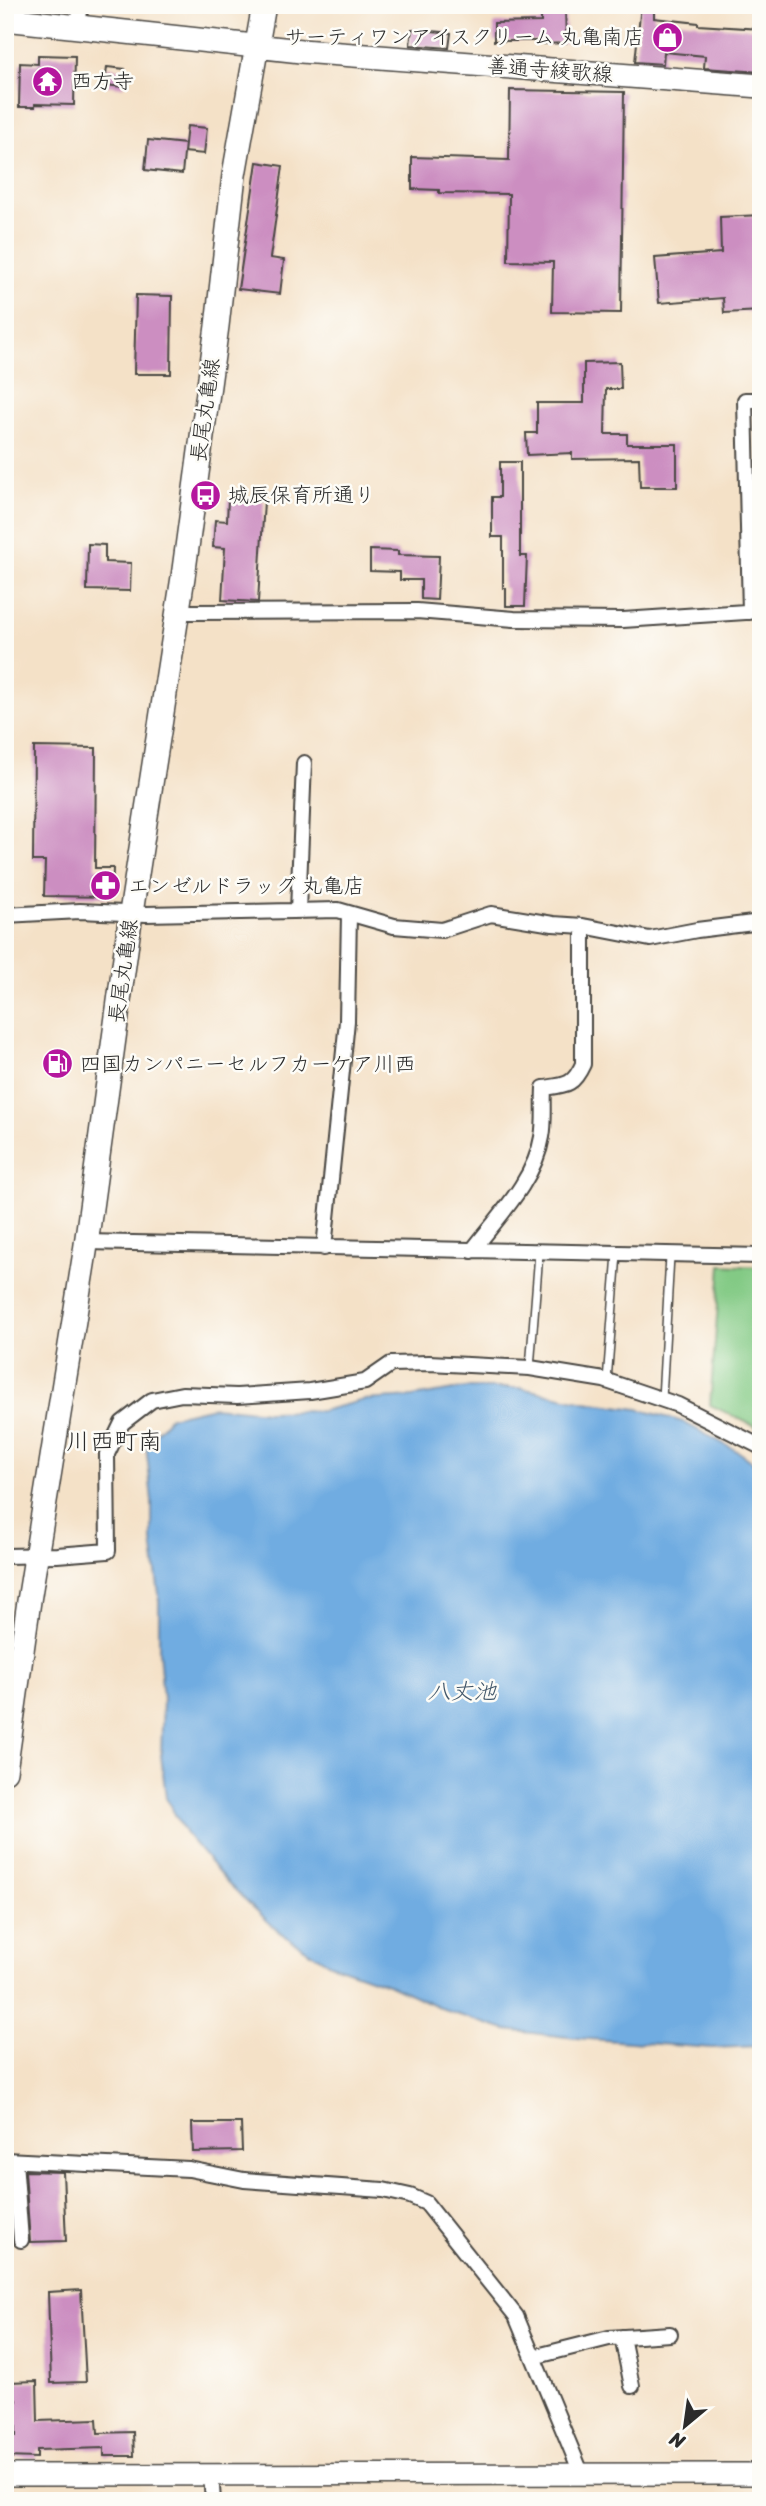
<svg xmlns="http://www.w3.org/2000/svg" width="766" height="2506" font-family="Sriracha,'Klee One',sans-serif">
<style>
.green{fill:#83ca85;stroke:#577a58;stroke-width:2}
.water{fill:#70ace1;stroke:#4e6c86;stroke-width:2}
.building{fill:#cc8ec1}
.lines{fill:none;stroke-linecap:round;stroke-linejoin:round}
.lane-casing{stroke:#494642;stroke-width:10}
.street-casing{stroke:#494642;stroke-width:18}
.secondary-casing{stroke:#494642;stroke-width:24}
.primary-casing{stroke:#494642;stroke-width:26}
.lane{stroke:#fff;stroke-width:7}
.street{stroke:#fff;stroke-width:14}
.secondary{stroke:#fff;stroke-width:21}
.primary{stroke:#fff;stroke-width:23}
.labels{text-anchor:middle;dominant-baseline:central;stroke-width:5;stroke-linejoin:round;paint-order:stroke}
.poi-label{font-size:21px;fill:#2b2b2b;stroke:#fdfcf7;text-anchor:start}
.street-label{font-size:21px;fill:#2b2b2b;stroke:#fdfcf7}
.water-label{font-size:23px;font-style:italic;fill:#43586b;stroke:#fdfcf7}
.quarter-label{font-size:24px;fill:#2b2b2b;stroke:#fdfcf7}
</style>
<rect width="100%" height="100%" fill="#fdfcf7"/>
<filter id="ink" filterUnits="userSpaceOnUse"><feTurbulence type="fractalNoise" baseFrequency=".0143" numOctaves="2"/><feDisplacementMap in="SourceGraphic" scale="14" xChannelSelector="R" yChannelSelector="G"/><feConvolveMatrix kernelMatrix="1 2 1 2 8 2 1 2 1" color-interpolation-filters="sRGB"/></filter>
<filter id="wash" filterUnits="userSpaceOnUse"><feTurbulence type="fractalNoise" baseFrequency=".00686" numOctaves="4" result="noise"/><feDisplacementMap in="SourceGraphic" scale="28" xChannelSelector="R" yChannelSelector="G"/><feGaussianBlur stdDeviation="1.57" result="paint"/><feColorMatrix in="noise" values="0 0 0 0 0 0 0 0 0 0 0 0 0 0 0 0 0 1.4 0 .05"/><feComposite in="paint" operator="in"/></filter>
<g filter="url(#wash)">
<rect width="100%" height="100%" fill="#f4e1c7"/>
<path class="green" d="M721 1265 761 1267V1386L758 1428 710 1405Z"/>
<path class="water" d="M465 1388H521L585 1402 638 1409 683 1422 739 1452 761 1468V2046L712 2048 576 2038 506 2030 450 2012 390 1985 330 1964 279 1932 228 1883 186 1834 166 1798 161 1755 163 1700 159 1651V1595L152 1541V1501L146 1444 170 1417 213 1407 267 1412 321 1411 364 1400 413 1397Z"/>
<g id="blocks">
<path class="building" d="M541 5H565L566 43 544 44V41H494V23L541 22Z
M641 5H654V18L698 23V25L761 29V72L704 68 705 56 664 52 663 64 635 62Z
M412 29 451 33 449 48 410 45Z
M38 55 75 56 74 105 35 104V107H19L20 63 38 64Z
M107 67 125 69 123 87 105 85Z
M510 90 624 92 621 313 552 312 553 262 508 261 509 194 439 193V190L412 189V157L509 160Z
M187 126 207 128 204 154 184 152Z
M148 140 185 144 182 174 145 170Z
M257 162 283 166 270 258 284 260 280 294 238 289Z
M761 215V311L724 313 723 298 659 303 655 258 721 253 720 217Z
M136 295 172 296 171 374H134Z
M620 362 621 389H606L605 434H627V444H677V487H640L639 458 572 459V453L527 455 526 433H537V403H584V363Z
M500 462H520V556H527L525 606H506V588H503V537H492V497H500Z
M228 499 264 501 258 602 222 600 225 548 213 547 215 520 227 521Z
M88 544 105 545V562L131 563 130 591 87 590Z
M370 550 398 551V555L439 556 437 600 421 599V580H400V572L370 571Z
M34 747 96 748 95 868H113L112 897 44 896 45 861H33Z
M192 2123H241L242 2151 193 2152Z
M5 2170H6L12 2242H5Z
M25 2171 63 2172 66 2241 30 2242Z
M81 2290 86 2382 51 2383 48 2292Z
M37 2381 38 2421 97 2419 98 2433 133 2432 134 2456H104V2448L37 2450V2458L5 2457V2435L16 2436V2400H8V2382Z"/>
</g>
</g>
<g filter="url(#ink)">
<use href="#blocks" fill-opacity="0" stroke="#494642" stroke-width="2"/>
<g class="lines">
<defs>
<path id="lane" d="M530 1368 539 1253
M607 1381 617 1254
M662 1399 670 1256"/>
<path id="street" d="M79 28 80 5
M178 610 190 612 417 611 514 619 623 620 761 611
M750 612 745 400H761
M298 911 304 763
M5 915 80 911 146 914 338 910 394 926 442 930 491 914 553 924 583 926 650 939 697 930 761 922
M86 1242 761 1256
M324 1248 347 1021 349 914
M472 1251C497 1218 535 1180 542 1137 545 1122 543 1104 544 1088 566 1085 573 1086 583 1064V926
M5 1556 57 1555 108 1551 107 1454 122 1423 152 1400 182 1394 237 1396 310 1391 365 1382 391 1364 429 1363 530 1368 604 1380 678 1405 761 1447
M5 2160 189 2169 244 2180 383 2190 410 2196 426 2203 516 2316 582 2475
M15 2161 21 2240
M622 2337 632 2386
M533 2357 609 2338 670 2334
M211 2473 213 2501"/>
<path id="secondary" d="M5 2475 761 2474"/>
<path id="primary" d="M5 19 301 51 761 86
M5 1771 29 1601 85 1252 131 913 183 577 217 326 234 175 264 5"/>
</defs>
<use href="#lane" class="lane-casing"/>
<use href="#street" class="street-casing"/>
<use href="#secondary" class="secondary-casing"/>
<use href="#primary" class="primary-casing"/>
<use href="#lane" class="lane"/>
<use href="#street" class="street"/>
<use href="#secondary" class="secondary"/>
<use href="#primary" class="primary"/>
</g>
</g>
<defs>
<symbol id="shop-disc" viewBox="-11 -11 22 22"><circle r="9.5" fill="#b5179e" stroke="#fdfcf7"/><path d="M-5-2.5h2.3a2.7 3.5 0 0 1 5.4 0H5L5.5 6h-11ZM-1.5-2.5h3a1.5 2.3 0 0 0-3 0Z" fill="#fff"/></symbol>
<symbol id="temple-disc" viewBox="-11 -11 22 22"><circle r="9.5" fill="#b5179e" stroke="#fdfcf7"/><path d="M0-6L5-2H3V0L6.5 2.5H4V6H1.5V3h-3V6H-4V2.5H-6.5L-3 0V-2H-5Z" fill="#fff"/></symbol>
<symbol id="bus-disc" viewBox="-11 -11 22 22"><circle r="9.5" fill="#b5179e" stroke="#fdfcf7"/><path d="M-5-6H5V4H4V6H2V4H-2V6H-4V4H-5ZM-3.5-4V0h7V-4ZM-3.5 1.2v1.5H-2V1.2ZM2 1.2v1.5H3.5V1.2Z" fill="#fff"/></symbol>
<symbol id="pharmacy-disc" viewBox="-11 -11 22 22"><circle r="9.5" fill="#b5179e" stroke="#fdfcf7"/><path d="M-2-6h4v4h4v4h-4v4h-4v-4h-4v-4h4Z" fill="#fff"/></symbol>
<symbol id="fuel-disc" viewBox="-11 -11 22 22"><circle r="9.5" fill="#b5179e" stroke="#fdfcf7"/><path d="M-5.5-6h7V0h2V4h1.3V-2.5L3-4.5l.8-.8L6-3V5H2.5V1h-1V6h-7ZM-4.2-4.7v3.2H.2V-4.7Z" fill="#fff"/></symbol>
</defs>
<g fill-rule="evenodd">
<use href="#shop-disc" x="650" y="20" width="35" height="35"/>
<use href="#temple-disc" x="30" y="64" width="35" height="35"/>
<use href="#bus-disc" x="188" y="478" width="35" height="35"/>
<use href="#pharmacy-disc" x="88" y="868" width="35" height="35"/>
<use href="#fuel-disc" x="40" y="1046" width="35" height="35"/>
</g>
<g class="labels">
<g class="poi-label">
<text x="644" y="37" text-anchor="end">サーティワンアイスクリーム 丸亀南店</text>
<text x="71" y="81">西方寺</text>
<text x="228" y="495">城辰保育所通り</text>
<text x="128" y="886">エンゼルドラッグ 丸亀店</text>
<text x="80" y="1064">四国カンパニーセルフカーケア川西</text>
</g>
<g class="street-label">
<text transform="translate(550 70) rotate(4)">善通寺綾歌線</text>
<text transform="translate(205 410) rotate(-82)">長尾丸亀線</text>
<text transform="translate(123 971) rotate(-82)">長尾丸亀線</text>
</g>
<g class="water-label">
<text x="462" y="1691">八丈池</text>
</g>
<g class="quarter-label">
<text x="114" y="1441">川西町南</text>
</g>
</g>
<rect width="766" height="2506" fill="none" stroke="#fdfcf7" stroke-width="28"/>
<g transform="translate(685 2426) rotate(209)" stroke="#fdfcf7" stroke-width="5" paint-order="stroke">
<path d="M0-5L12 26L0 18L-12 26Z" fill="#2b2b2b"/>
<text y="-10" font-size="19" font-weight="bold" text-anchor="middle" fill="#2b2b2b">N</text>
</g>
</svg>
